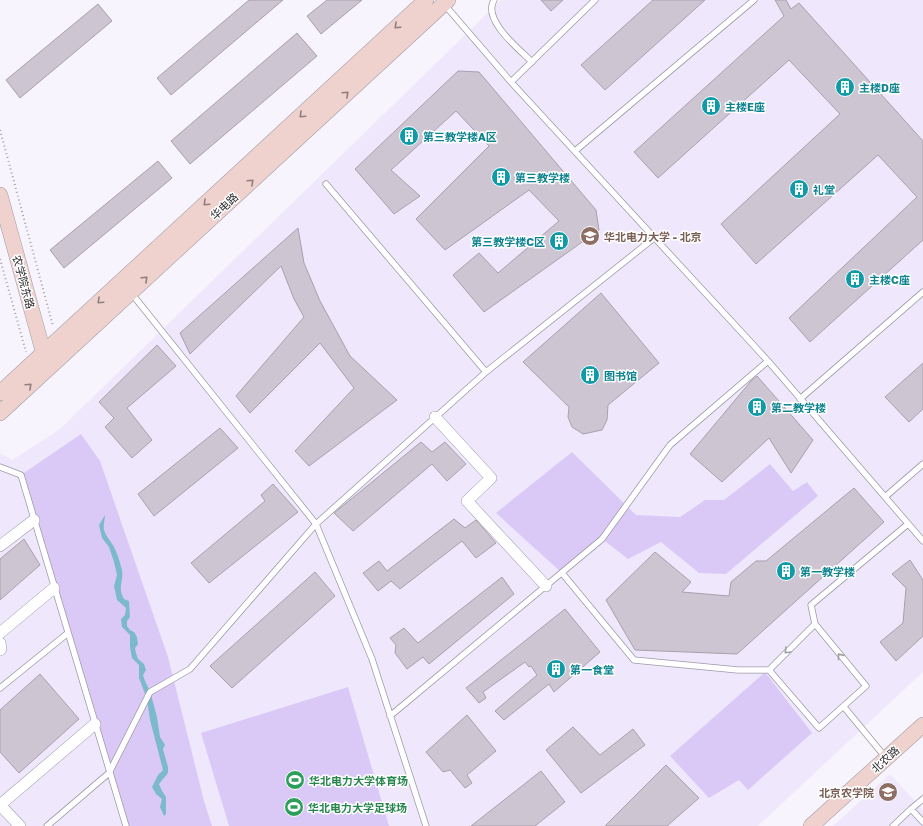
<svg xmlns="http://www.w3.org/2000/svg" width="923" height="826" font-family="'Golos Text','Noto Sans SC',sans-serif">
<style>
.built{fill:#efe8fd}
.green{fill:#dac9f7}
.water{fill:#7db9ce}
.building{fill:#cdc5d2;stroke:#a8a0ad}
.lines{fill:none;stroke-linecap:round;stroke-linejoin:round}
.lane-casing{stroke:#9e99a6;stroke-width:7}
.street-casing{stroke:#9e99a6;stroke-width:12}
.secondary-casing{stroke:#9e99a6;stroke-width:16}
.path{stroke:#a3a0a7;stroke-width:2;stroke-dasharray:1 3;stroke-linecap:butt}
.lane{stroke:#fff;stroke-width:5.5}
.street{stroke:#fff;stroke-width:11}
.secondary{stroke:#efd2cd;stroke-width:15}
.oneway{stroke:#8e7e7e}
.oneway2{stroke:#a09fa1}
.labels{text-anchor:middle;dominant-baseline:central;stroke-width:3;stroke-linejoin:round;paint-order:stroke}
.culture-label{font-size:11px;font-weight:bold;fill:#0d838f;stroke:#fff;text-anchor:start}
.street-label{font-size:11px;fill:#2c2a2f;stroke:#fff}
.education-label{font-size:11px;font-weight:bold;fill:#785e54;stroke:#fff;text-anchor:start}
.leisure-label{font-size:11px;font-weight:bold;fill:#27864d;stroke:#fff;text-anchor:start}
</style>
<rect width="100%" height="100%" fill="#f7f4fd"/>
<path class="built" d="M501 0H923V672L758 826H0V453L12 460 60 429Z
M890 774 923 810V826H833Z"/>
<path class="green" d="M81 434 100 461 168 657 204 801 212 826H126L21 475Z
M572 452 636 515 680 517 705 500H724L770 464 793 491 807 482 818 496 726 574 699 573 661 542 628 559 602 539 562 573 496 513Z
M765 672 812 733 748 790 739 780 709 798 670 756Z
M348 687 389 826H229L201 733Z"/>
<path class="water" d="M105 515C105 519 103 526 104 530 106 537 112 542 115 549 118 555 120 563 122 570 124 582 117 587 124 599L129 601 130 617 127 621V626L130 630 134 632 137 637 138 644 135 648 136 653 138 659 144 664 146 670 143 675 145 681 150 691 157 717 160 737 165 745 163 749 168 767V773L159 784 162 791 166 797V814L164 816 160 807 162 799 156 794 152 787 158 775 163 770 150 720 147 699 139 678V665L132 658 130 647V635L122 627 121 619 125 615 126 608 117 600 114 586 117 575 114 562 109 547 102 538 99 525Z"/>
<path class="building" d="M249 0H283L171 95 157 78Z
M327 0H362L321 34 307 16Z
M541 0H563L551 11Z
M653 0H705L605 90 581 65Z
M775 0H786L791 9 799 3 923 141V240L810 342 789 318 917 197 878 155 756 264 721 224 840 114 789 60 658 178 634 152 784 16Z
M98 4 112 21 20 98 6 80Z
M297 33 317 56 190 164 171 141Z
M458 71 479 72 596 210 599 230 484 312 453 275 479 253 498 273 559 221 529 190 445 250 416 219 489 146 456 111 391 170 420 196 394 214 355 169Z
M158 161 172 178 64 268 50 250Z
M298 228 304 263 320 301 350 356 397 400 309 466 295 451 354 388 320 343 250 413 236 396 304 317 294 299 281 266 190 354 180 333Z
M601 293 659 363 608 405 607 420 602 430 583 434 572 427 568 417 569 407 523 362Z
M157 345 176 366 127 408 152 440 132 458 105 427 114 418 99 402Z
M923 363V409L909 422 885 397Z
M757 376 813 440 791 473 769 438 722 482 690 454 751 381Z
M220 428 238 448 154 516 138 494Z
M421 442 432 452 445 442 466 464 447 481 432 464 353 531 334 513Z
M273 484 298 512 209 583 191 563 265 501 261 495Z
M854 488 884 522 737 654 635 650 606 600 655 552 691 582 682 592 729 596 731 582 756 561H766Z
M454 519 465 528 476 520 496 543 476 558 462 541 400 589 391 581 378 591 363 573 379 561 387 571Z
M24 539 40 565 0 600V559Z
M910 560 923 580V636L896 661 880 642 903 623 906 588 892 574Z
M315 572 335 596 232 688 210 666Z
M502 577 514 594 429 664 423 657 407 669 395 653 396 645 390 638 404 628 418 643Z
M565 609 600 652 554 692 549 684 504 720 495 711 537 675 531 666 529 667 525 662 483 692 486 698 479 703 466 688Z
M40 674 79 719 19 773 0 752V710Z
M467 715 496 751 467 775 472 783 465 788 450 770 443 772 426 752Z
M573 727 600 755 633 729 645 745 581 793 546 750Z
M666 765 699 798 667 826H605Z
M541 771 565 802 535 826H471Z"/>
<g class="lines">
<defs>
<path id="lane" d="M494 0C482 20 519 49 532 62
M444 4 511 82 768 361 923 541
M511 82 595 0
M575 151 754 0
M326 184 486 372
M132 294 316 524 372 659 426 826
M800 399 923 292
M0 467 21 475 126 826
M885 497 923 464
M562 573 634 660 738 670H769
M815 624 769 670 819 728 866 686 815 624 811 605 908 524
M0 688 68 633
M844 707 886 758
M390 716 602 539 670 445 768 361
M911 809 923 799
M47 826 109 773 150 692 190 669 316 524 486 372 654 238
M893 826 911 809 923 822"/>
<path id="street" d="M435 417 491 478 467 501 546 586
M0 546 34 520
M0 633 54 588
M0 643 1 649 0 650
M0 805 95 724
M0 805 20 826"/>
<path id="secondary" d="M0 195 46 362
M0 393 426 0
M0 413 448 0
M811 826 923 725"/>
</defs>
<use href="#lane" class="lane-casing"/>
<use href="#street" class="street-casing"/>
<use href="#secondary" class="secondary-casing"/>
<path class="path" d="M0 130 53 326
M0 259 26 352"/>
<use href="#lane" class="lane"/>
<use href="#street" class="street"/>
<use href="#secondary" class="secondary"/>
</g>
<defs><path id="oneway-chevron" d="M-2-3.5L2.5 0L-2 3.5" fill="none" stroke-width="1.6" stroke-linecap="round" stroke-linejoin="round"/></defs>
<g class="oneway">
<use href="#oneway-chevron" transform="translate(397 26) rotate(137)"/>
<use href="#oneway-chevron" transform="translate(346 94) rotate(-43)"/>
<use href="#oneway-chevron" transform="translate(302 115) rotate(137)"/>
<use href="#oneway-chevron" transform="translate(251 182) rotate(-43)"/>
<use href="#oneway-chevron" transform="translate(206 203) rotate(137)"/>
<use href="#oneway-chevron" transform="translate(145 279) rotate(-43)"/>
<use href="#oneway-chevron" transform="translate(100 301) rotate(137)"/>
<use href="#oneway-chevron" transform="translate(29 386) rotate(-43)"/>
</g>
<g class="oneway2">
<use href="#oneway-chevron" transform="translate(787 651) rotate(134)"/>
<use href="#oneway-chevron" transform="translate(840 656) rotate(-129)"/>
</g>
<defs>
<symbol id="building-disc" viewBox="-11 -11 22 22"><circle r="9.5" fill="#0f9aa8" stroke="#fff"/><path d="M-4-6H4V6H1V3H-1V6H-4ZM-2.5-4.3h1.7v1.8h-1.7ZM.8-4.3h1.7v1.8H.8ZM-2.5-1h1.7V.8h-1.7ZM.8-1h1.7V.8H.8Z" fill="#fff"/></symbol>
<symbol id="university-disc" viewBox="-11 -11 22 22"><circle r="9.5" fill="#8d6e63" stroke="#fff"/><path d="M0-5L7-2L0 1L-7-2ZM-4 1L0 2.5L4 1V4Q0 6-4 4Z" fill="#fff"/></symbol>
<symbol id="stadium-disc" viewBox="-11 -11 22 22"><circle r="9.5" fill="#2e9e5b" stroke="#fff"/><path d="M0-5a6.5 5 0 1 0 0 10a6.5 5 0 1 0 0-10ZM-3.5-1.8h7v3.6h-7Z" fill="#fff"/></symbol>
</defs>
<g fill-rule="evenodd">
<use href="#building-disc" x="834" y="76" width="22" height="22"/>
<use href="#building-disc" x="700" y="95" width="22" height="22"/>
<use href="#building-disc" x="398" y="125" width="22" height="22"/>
<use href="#building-disc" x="490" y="166" width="22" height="22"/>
<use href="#building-disc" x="788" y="178" width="22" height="22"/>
<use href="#university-disc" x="579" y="225" width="22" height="22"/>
<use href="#building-disc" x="548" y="230" width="22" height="22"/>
<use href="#building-disc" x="844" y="268" width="22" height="22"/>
<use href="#building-disc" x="579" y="364" width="22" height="22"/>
<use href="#building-disc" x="746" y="396" width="22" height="22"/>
<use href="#building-disc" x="775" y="560" width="22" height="22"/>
<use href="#building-disc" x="545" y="658" width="22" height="22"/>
<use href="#stadium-disc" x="284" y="769" width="22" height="22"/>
<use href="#university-disc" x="877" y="781" width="22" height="22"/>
<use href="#stadium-disc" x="283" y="796" width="22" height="22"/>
</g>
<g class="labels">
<g class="culture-label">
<text x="859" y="87">主楼D座</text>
<text x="725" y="106">主楼E座</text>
<text x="423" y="136">第三教学楼A区</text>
<text x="515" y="177">第三教学楼</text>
<text x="813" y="189">礼堂</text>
<text x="545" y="241" text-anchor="end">第三教学楼C区</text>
<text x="869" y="279">主楼C座</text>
<text x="604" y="375">图书馆</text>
<text x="771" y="407">第二教学楼</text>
<text x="800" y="571">第一教学楼</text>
<text x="570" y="669">第一食堂</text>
</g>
<g class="street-label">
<text transform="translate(224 206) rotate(-43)">华电路</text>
<text transform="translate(24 282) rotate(75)">农学院东路</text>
<text transform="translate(885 759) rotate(-42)">北农路</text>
</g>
<g class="education-label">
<text x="604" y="236">华北电力大学 - 北京</text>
<text x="874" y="792" text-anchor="end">北京农学院</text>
</g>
<g class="leisure-label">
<text x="309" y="780">华北电力大学体育场</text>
<text x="308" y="807">华北电力大学足球场</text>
</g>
</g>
</svg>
